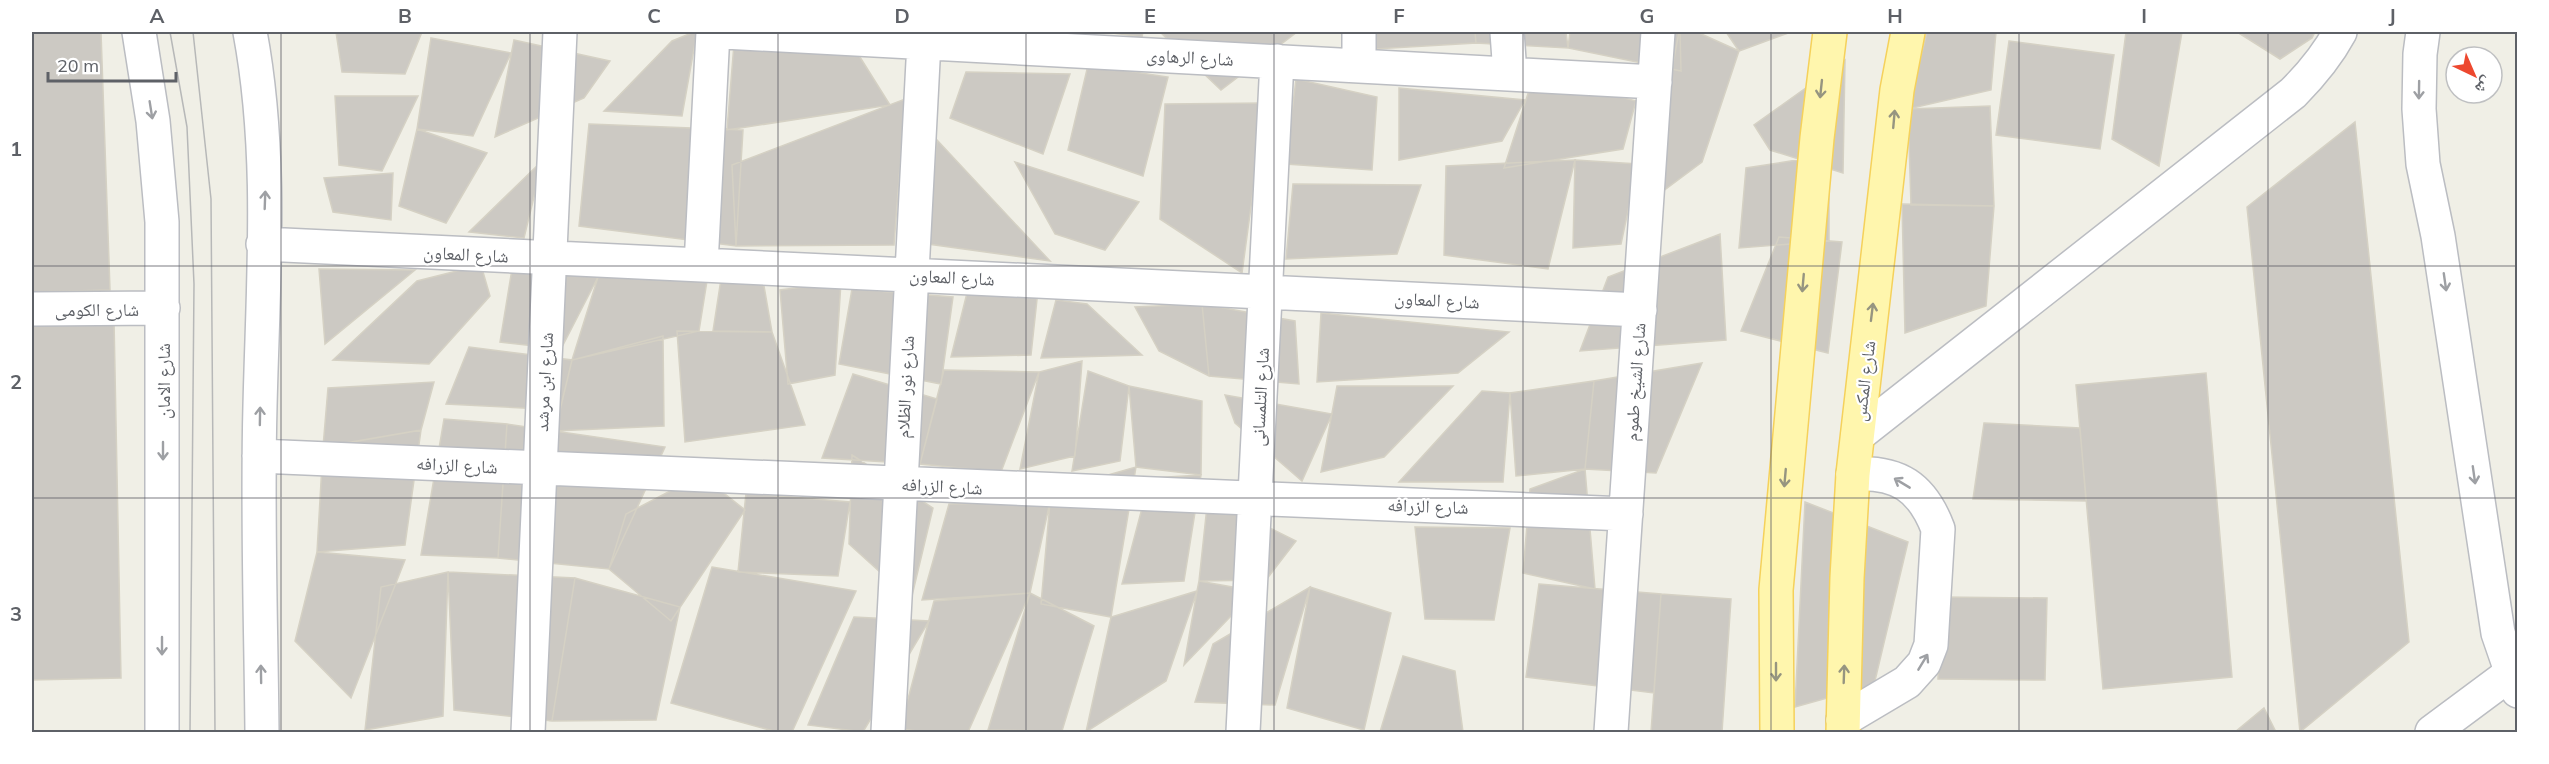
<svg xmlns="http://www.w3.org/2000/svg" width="2549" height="764" font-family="Mulish,'Noto Naskh Arabic',sans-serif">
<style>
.building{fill:#ccc9c3;stroke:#d5d1c4;stroke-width:1.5}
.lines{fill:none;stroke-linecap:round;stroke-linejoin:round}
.minor-casing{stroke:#bbbdc2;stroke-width:36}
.major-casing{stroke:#f5d15b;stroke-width:36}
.minor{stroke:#fff;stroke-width:33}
.major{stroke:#fff6ad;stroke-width:33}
.tram{stroke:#b7b8b8;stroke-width:1.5}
.oneway{stroke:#969580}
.oneway2{stroke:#9ea0a4}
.grid{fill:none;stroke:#5e6167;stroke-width:1.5;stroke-opacity:0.55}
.labels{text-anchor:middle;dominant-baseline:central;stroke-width:4.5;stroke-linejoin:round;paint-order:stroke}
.street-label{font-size:18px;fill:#5e6167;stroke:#fff}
.neatline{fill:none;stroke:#5e6167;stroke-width:2}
.grid-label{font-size:20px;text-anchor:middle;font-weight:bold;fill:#5e6167}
</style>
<rect width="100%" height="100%" fill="#f0efe6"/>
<path class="building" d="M32 32H101L110 290 32 292Z
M336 32H422L405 74 342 72Z
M694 32H697L682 116 604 111 672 41Z
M1105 32H1143L1142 37Z
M1160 32H1297L1221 90Z
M1375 32H1475L1476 43 1375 49Z
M1475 32H1566L1568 48 1476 43Z
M1570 32H1680L1681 71 1568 48Z
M1679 32H1697L1739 51 1702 162 1647 203Z
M1726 32H1791L1739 51Z
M1927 32H1996L1991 90 1908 109Z
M2126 32H2182L2159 166 2112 139Z
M2237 32H2315L2312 38 2280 59Z
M431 38 511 53 473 136 417 129Z
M848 38 890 105 727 130 734 44Z
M514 40 610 61 584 98 495 137Z
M2009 41 2114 55 2100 149 1996 135Z
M1845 60 1843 173 1770 150 1754 125Z
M1088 65 1168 77 1143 176 1068 150Z
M966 72 1070 74 1043 154 950 118Z
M1534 75 1636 101 1623 149 1504 168Z
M1296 79 1377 97 1372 170 1286 164Z
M1399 88 1525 100 1502 141 1399 160Z
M335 96H418L382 171 339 165Z
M905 99 894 245 736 246 732 165Z
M1265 103 1242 273 1160 219 1165 104Z
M1990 106 1994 206 1911 205 1908 109Z
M2355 122 2409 642 2300 732 2247 207Z
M589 124 743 130 736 246 579 226Z
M417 129 487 153 446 223 399 206Z
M937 140 1050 261 928 244Z
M1829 155V241L1739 248 1746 168Z
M543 160 524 238 469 232Z
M1575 160 1638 164 1621 244 1573 248Z
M1575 160 1548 269 1444 255 1446 166Z
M1015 162 1139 202 1105 250 1055 234Z
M393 173 391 220 333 212 324 178Z
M1293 184 1421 185 1397 254 1286 259Z
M1902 204 1994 206 1986 306 1905 333Z
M1720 234 1726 340 1580 351 1608 277Z
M1779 237 1842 242 1828 353 1741 331Z
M481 265 490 296 429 364 333 360 417 281Z
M723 266 764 286 772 332 713 331Z
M319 269 415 270 325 344Z
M512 269 598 277 561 349 500 342Z
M598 277 707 281 699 331 572 360Z
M1039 281 1031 355 951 357 968 289Z
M841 282 835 375 788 384 780 290Z
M852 289 953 297 941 384 839 364Z
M1056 300 1087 304 1142 355 1041 358Z
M1202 304 1295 321 1299 384 1209 376Z
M1202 304 1209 376 1159 351 1135 307Z
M1321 313 1509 332 1458 373 1317 382Z
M114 320 121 678 32 680V322Z
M677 331 772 332 805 425 685 442Z
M663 336 664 426 555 431 572 360Z
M469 347 572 360 560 410 446 404Z
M1082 361 1075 456 1020 469 1039 372Z
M1702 363 1656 473 1585 469 1594 381Z
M944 370 1039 372 1001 472 920 464Z
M1088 371 1129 386 1120 461 1072 471Z
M2206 373 2232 677 2103 689 2076 385Z
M853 374 937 399 920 464 822 458Z
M1594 381 1585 469 1516 476 1510 393Z
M434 382 421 430 323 447 328 388Z
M1129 386 1202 401 1201 475 1136 467Z
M1337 386H1453L1384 457 1321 472Z
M1482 391 1510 393 1503 482H1399Z
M1225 395 1332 414 1302 481 1235 423Z
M444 419 507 424 498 558 421 555Z
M1984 423 2080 428 2086 501 1973 499Z
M507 424 665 447 609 569 498 558Z
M421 430 405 545 317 552 323 447Z
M852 455 933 508 911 600 849 544Z
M1136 467 1111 617 1041 604 1051 491Z
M1585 469 1595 589 1523 573 1530 489Z
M701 475 745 510 671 621 609 569 626 514Z
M1201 475 1184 581 1122 584 1150 478Z
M746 493 850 502 838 576 738 572Z
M1208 497 1296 541 1266 580 1199 581Z
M1050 502 1030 593 922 600 949 504Z
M1805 502 1908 542 1874 685 1795 707Z
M1415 527 1510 528 1494 620 1425 619Z
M317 552 405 560 351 698 295 641Z
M712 567 856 591 792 732H777L671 703Z
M448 572 575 578 552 721 454 710Z
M448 572 443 716 365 730 381 587Z
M575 578 680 607 656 720 552 721Z
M1199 581 1255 591 1184 665 1197 591Z
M1539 584 1661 594 1654 693 1526 677Z
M1310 587 1391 613 1364 730 1287 708Z
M1310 587 1275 705 1195 702 1213 644Z
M1197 591 1166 681 1086 732 1111 617Z
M1030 593 1094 626 1062 731 988 730Z
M1030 593 968 732H925L900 729 934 601Z
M1661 594 1731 599 1722 732H1651Z
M1940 597 2047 598 2045 680 1938 679Z
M854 617 929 621 863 732 808 725Z
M1403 656 1455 671 1463 732H1380Z
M2264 708 2276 732H2235Z"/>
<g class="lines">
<defs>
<path id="minor" d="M139 32 153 121 162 222V732
M250 32C273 155 263 281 260 406 257 515 261 624 262 732
M724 32 1655 82
M1507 32 1510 74
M2423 32 2420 54 2419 109 2423 164 2438 236 2498 633 2518 691
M1359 66V32
M263 244 1640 310
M701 265 713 32
M32 309 163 308
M1858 435 2293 93C2312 74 2327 56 2340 32
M259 456 1626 514
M1843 720 1907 682 1924 663 1931 645 1938 529C1922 487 1898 471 1853 474
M528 732 560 32
M888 732 924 42
M1243 732 1277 61
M1611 732 1658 32
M2432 732 2510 674"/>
<path id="major" d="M1777 732 1776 590 1817 138 1830 32
M1843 732 1847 578 1853 474 1897 90 1908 32"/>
</defs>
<use href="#minor" class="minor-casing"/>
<use href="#major" class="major-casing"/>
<use href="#minor" class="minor"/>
<use href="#major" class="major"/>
<path class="tram" d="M170 32 187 127 194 284 190 732
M193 32 211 199 215 732"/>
</g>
<defs><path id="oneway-shaft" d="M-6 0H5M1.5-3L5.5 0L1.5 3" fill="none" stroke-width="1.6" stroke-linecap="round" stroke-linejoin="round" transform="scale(1.5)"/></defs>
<g class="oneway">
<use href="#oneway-shaft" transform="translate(1821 89) rotate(96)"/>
<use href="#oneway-shaft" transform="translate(1894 119) rotate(-85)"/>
<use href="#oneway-shaft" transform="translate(1803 283) rotate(95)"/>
<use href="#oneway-shaft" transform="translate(1872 312) rotate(-83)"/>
<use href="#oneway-shaft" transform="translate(1785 478) rotate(95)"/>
<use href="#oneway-shaft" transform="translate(1776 672) rotate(90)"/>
<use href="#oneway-shaft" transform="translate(1844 674) rotate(-88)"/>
</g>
<g class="oneway2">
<use href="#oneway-shaft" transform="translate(2419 90) rotate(91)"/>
<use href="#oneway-shaft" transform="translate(151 110) rotate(81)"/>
<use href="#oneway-shaft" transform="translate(265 200) rotate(-88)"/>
<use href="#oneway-shaft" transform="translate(2445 282) rotate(82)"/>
<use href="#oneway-shaft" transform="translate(260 416) rotate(-89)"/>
<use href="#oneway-shaft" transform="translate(163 451) rotate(90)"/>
<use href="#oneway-shaft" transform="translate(2474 475) rotate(82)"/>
<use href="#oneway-shaft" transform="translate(1902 483) rotate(-149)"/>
<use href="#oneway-shaft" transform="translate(162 646) rotate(90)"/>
<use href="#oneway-shaft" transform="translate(1923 662) rotate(-59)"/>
<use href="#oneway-shaft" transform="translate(261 674) rotate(-91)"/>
</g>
<path class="grid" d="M281 32V732M530 32V732M778 32V732M1026 32V732M1274 32V732M1523 32V732M1771 32V732M2019 32V732M2268 32V732M32 266H2518M32 498H2518"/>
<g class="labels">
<g class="street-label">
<text transform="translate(1190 57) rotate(3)">شارع الرهاوى</text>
<text transform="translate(466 254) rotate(3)">شارع المعاون</text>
<text transform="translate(952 277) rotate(3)">شارع المعاون</text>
<text transform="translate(1437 300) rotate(3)">شارع المعاون</text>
<text x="97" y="309">شارع الكومى</text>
<text transform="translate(163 381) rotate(-90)">شارع الامان</text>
<text transform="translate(1864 381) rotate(-83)">شارع المكس</text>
<text transform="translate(544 382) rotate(-87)">شارع ابن مرشد</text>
<text transform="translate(1635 382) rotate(-86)">شارع الشيخ طموم</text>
<text transform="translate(905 387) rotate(-87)">شارع نور الظلام</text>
<text transform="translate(1260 397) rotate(-87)">شارع التلمسانى</text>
<text transform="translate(457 465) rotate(3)">شارع الزرافه</text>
<text transform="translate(942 486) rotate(3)">شارع الزرافه</text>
<text transform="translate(1428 506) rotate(2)">شارع الزرافه</text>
</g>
</g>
<rect width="2549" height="764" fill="none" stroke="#ffffff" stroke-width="66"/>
<g transform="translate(2474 75) rotate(136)"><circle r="28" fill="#ffffff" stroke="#bfc0c2" stroke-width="1.5"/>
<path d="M0-4.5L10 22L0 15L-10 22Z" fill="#ed482f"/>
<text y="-9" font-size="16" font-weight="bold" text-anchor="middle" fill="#5e6167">ش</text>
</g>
<path d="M48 72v9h128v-9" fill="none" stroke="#5e6167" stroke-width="3"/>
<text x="57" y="72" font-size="18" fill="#5e6167" stroke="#ffffff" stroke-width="4.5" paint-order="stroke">20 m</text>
<rect x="33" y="33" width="2483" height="698" class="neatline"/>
<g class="grid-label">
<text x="157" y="23">A</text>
<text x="405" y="23">B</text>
<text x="654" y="23">C</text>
<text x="902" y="23">D</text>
<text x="1150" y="23">E</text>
<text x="1399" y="23">F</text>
<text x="1647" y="23">G</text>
<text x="1895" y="23">H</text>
<text x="2144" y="23">I</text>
<text x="2392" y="23">J</text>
<text x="16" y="156">1</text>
<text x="16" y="389">2</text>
<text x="16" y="621">3</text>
</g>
</svg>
